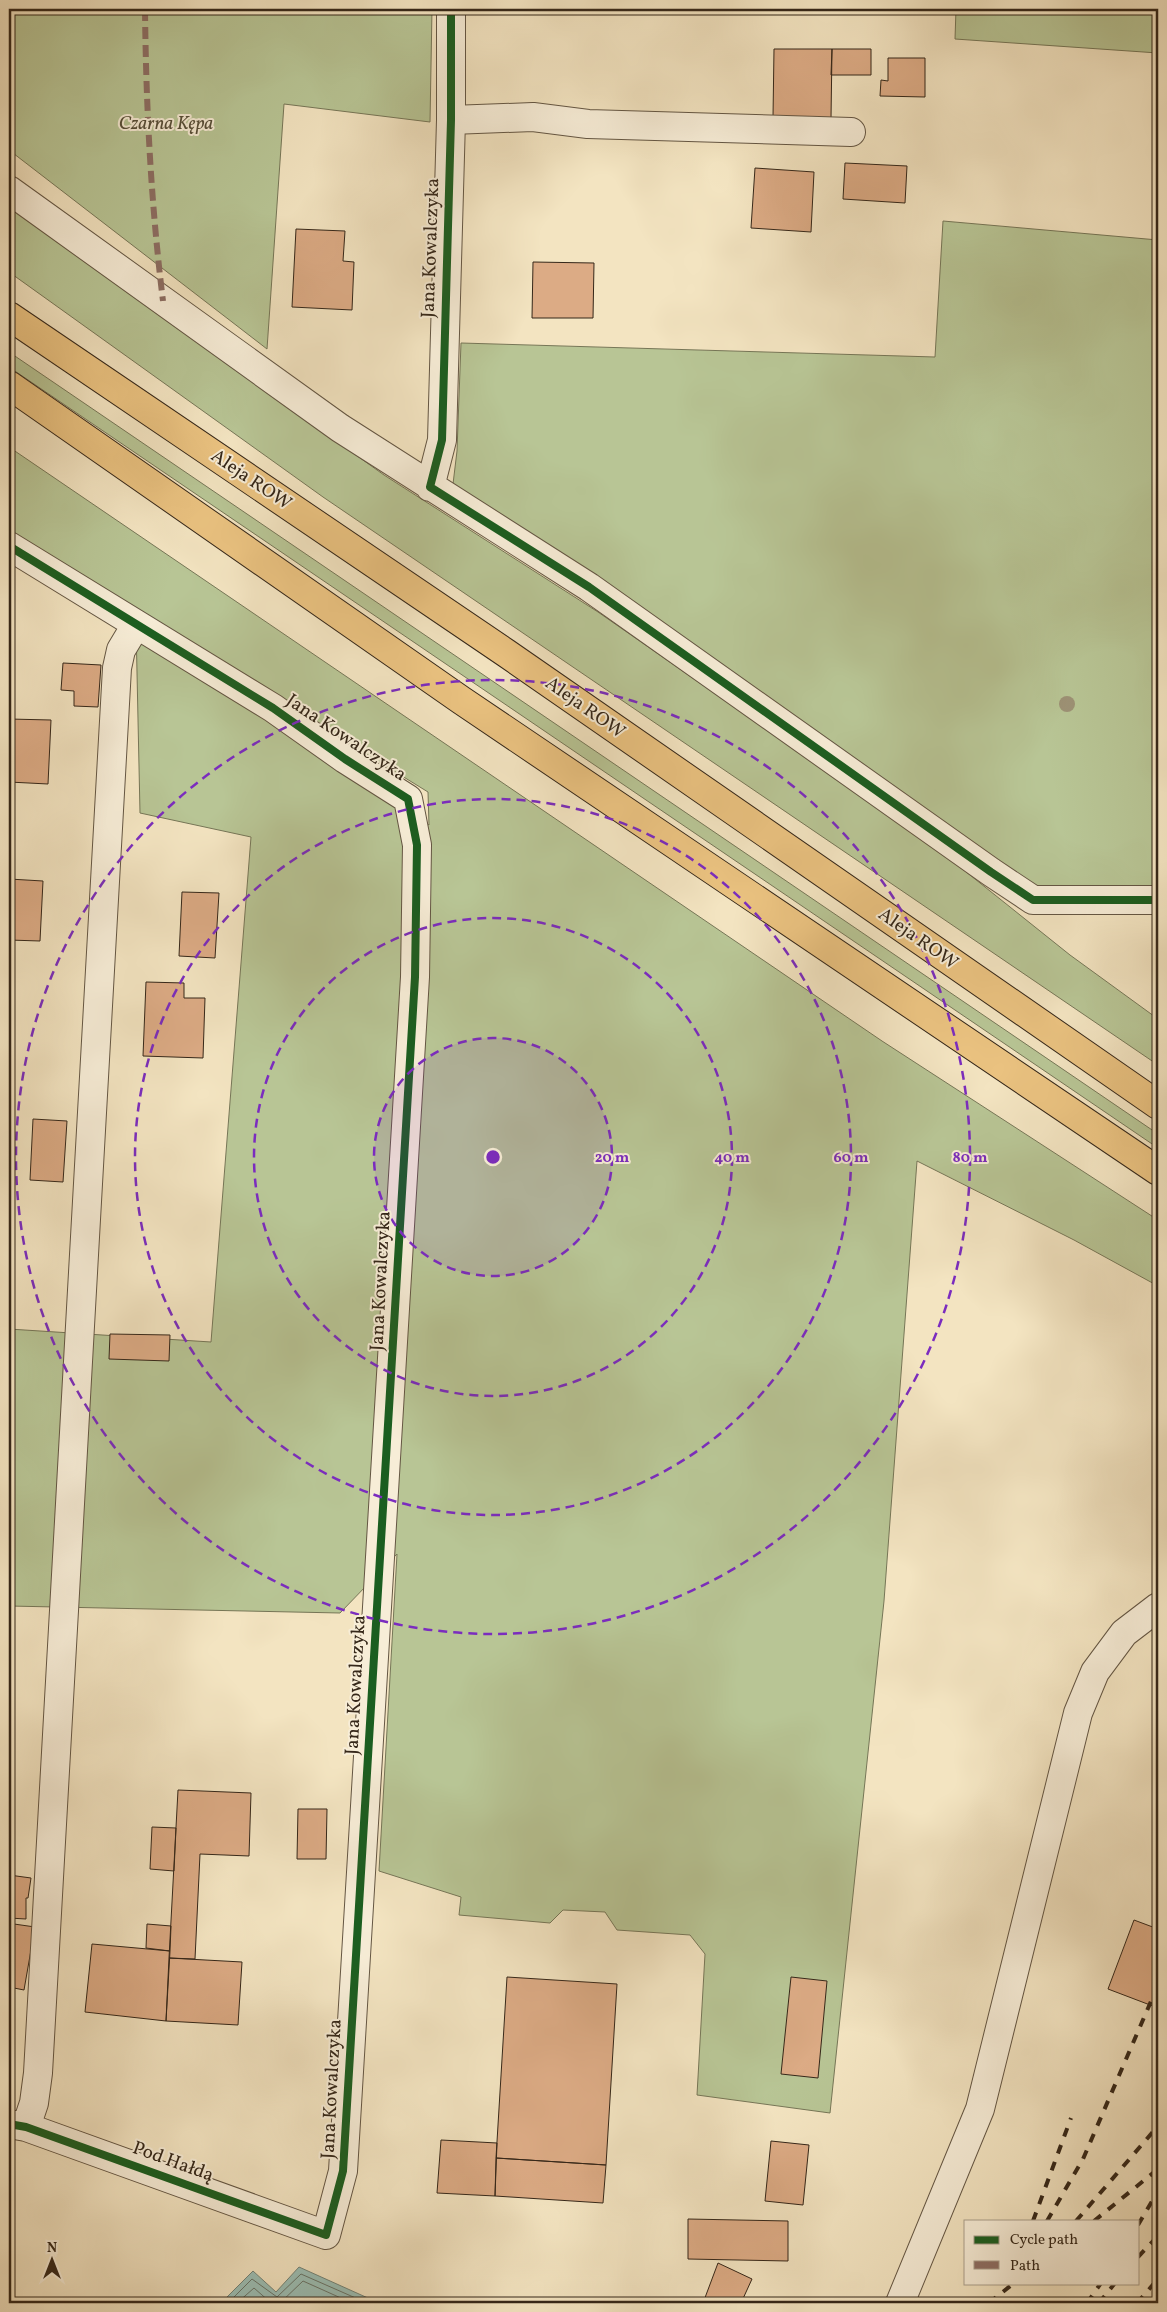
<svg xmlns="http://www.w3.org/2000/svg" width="1167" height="2312" font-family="Vollkorn,serif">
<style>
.green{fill:#b8c595;stroke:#767657}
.water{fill:#9bbeb4;stroke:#728276}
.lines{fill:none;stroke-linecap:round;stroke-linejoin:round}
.shore{stroke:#687266;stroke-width:1}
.building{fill:#dcab85;stroke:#352719}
.minor-casing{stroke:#645643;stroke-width:30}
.major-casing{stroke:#352719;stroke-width:30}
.minor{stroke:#f7edd7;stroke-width:28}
.major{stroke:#eac280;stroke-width:28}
.rail{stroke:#352719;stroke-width:4;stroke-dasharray:9 9;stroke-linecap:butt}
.quiet{stroke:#8d6e63;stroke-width:6;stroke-dasharray:12 6;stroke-linecap:butt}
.cycleway-casing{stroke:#f7edd7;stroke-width:11}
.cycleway{stroke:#1b5e20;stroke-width:8}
.tree{fill:#9d9276}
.ring{fill:none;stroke:#7b2cbf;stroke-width:2.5;stroke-dasharray:9 6}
.labels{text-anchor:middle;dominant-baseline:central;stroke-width:4;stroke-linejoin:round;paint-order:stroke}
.park-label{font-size:19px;font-style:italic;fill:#564e38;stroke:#f7edd7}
.street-label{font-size:19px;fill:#352719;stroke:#f7edd7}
.centre{fill:#7b2cbf;stroke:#f7edd7;stroke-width:2.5}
.ring-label{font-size:15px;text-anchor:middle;font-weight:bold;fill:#7b2cbf;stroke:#f7edd7;stroke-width:4;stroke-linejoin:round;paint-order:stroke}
</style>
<rect width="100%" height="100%" fill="#f3e4c1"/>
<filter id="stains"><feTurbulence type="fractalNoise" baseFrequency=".004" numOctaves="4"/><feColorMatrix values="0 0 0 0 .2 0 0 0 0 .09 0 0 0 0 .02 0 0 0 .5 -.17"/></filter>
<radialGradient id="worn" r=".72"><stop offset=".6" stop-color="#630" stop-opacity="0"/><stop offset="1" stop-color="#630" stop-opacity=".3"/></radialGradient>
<path class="green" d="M9 9H432L430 122 284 104 267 349 9 150Z
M956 9H1158V53L955 39Z
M9 207 384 475 598 612 842 782 955 863 1070 955 1158 1019V1065L323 497 9 272Z
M943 221 1158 240V890L1035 887 453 484 457 451 461 343 935 357Z
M9 352 1158 1134V1148L9 367Z
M9 447 882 1041 1158 1220V1286L1074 1240 917 1161 884 1601 830 2113 697 2095 705 1954 690 1935 617 1930 605 1912 563 1910 550 1923 459 1915 461 1897 379 1871 397 1554 340 1613 9 1606V1329L211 1342 251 837 140 813 136 625 429 825 428 792 9 534Z"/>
<path class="water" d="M299 2267 379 2303H221L253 2271 276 2292Z"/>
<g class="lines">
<path class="shore" d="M228 2303 252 2279 277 2297 301 2274 367 2303
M237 2303 254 2288 270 2302 280 2303 303 2281 352 2303"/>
</g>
<path class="building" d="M774 49H832L831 118 773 117Z
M832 49H871V75H831Z
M888 58H925V97L880 96 881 80 888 81Z
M845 163 907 166 905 203 843 199Z
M755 168 814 172 811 232 751 228Z
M296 229 345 231 343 261 354 262 352 310 292 307Z
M533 262 594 263 593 318H532Z
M63 663 101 665 98 707 74 706V691L61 690Z
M9 719 51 720 48 784 9 782Z
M9 879 43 881 40 941 9 940Z
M182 892 219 893 215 958 179 956Z
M146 982 184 983V998H205L203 1058 143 1056Z
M33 1119 67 1121 63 1182 30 1180Z
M110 1334 170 1335 169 1361 109 1359Z
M178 1790 251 1793 249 1856 200 1854 195 1959 169 1958Z
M298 1809H327L326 1859H297Z
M152 1827 176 1828 174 1871 150 1869Z
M9 1875 31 1878 28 1898H26V1919L9 1918Z
M1134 1920 1158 1929V2008L1108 1989Z
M14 1924 35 1927 24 1990 9 1987Z
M147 1924 171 1926 170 1951 146 1948Z
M92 1944 170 1951 166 2021 85 2012Z
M169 1958 242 1962 238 2025 166 2021Z
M507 1977 617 1984 606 2165 496 2158Z
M791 1977 827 1981 818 2078 781 2074Z
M441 2140 497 2143 495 2196 437 2193Z
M771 2141 809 2145 803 2205 765 2201Z
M496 2158 606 2165 603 2203 495 2196Z
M688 2219 788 2221V2261L688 2259Z
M718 2263 752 2279 741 2303H703Z"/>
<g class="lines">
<defs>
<path id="minor" d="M451 120 533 117 588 124 851 132
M9 190 340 428 589 587 991 872 1033 900H1158
M430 487 442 440 451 120V9
M9 546 273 708 345 759 408 799 417 845 415 977 343 2171 326 2235 26 2127 9 2124
M26 2127 34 2103 38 2073 117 668 121 650 136 625
M900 2303 980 2109 1078 1713 1095 1672 1124 1633 1158 1607"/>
<path id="major" d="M9 316 506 653 1158 1105
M9 385 461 700 1158 1171"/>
</defs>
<use href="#minor" class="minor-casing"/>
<use href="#major" class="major-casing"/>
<use href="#minor" class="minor"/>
<use href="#major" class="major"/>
<path class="rail" d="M1033 2221 1071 2118
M1047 2221 1083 2159 1158 1985
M1076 2221 1158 2126
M1094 2221 1158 2169
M1138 2225 1158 2191
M1138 2257 1158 2236
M989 2303 1014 2283
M1087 2303 1101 2283
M1099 2303 1115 2283
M1137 2303 1158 2279"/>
<path class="quiet" d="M145 9C146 107 151 204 163 301"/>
<defs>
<path id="cycleway" d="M451 9V120L442 440 430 487 589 587 991 872 1033 900H1158
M9 546 273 708 345 759 408 799 417 845 415 977 343 2171 326 2235 26 2127 9 2124"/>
</defs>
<use href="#cycleway" class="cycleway-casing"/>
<use href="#cycleway" class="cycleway"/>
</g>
<circle class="tree" cx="1067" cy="704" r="8"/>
<circle cx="493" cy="1157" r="119" fill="#7b2cbf" fill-opacity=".12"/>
<g class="ring">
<circle cx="493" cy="1157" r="119"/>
<circle cx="493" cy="1157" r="239"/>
<circle cx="493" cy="1157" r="358"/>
<circle cx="493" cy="1157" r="477"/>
</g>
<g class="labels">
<g class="park-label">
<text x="166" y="124">Czarna Kępa</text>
</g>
<g class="street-label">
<text transform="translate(431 248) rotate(-88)">Jana Kowalczyka</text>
<text transform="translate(251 480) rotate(34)">Aleja ROW</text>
<text transform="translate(585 708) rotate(35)">Aleja ROW</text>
<text transform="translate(346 738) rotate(34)">Jana Kowalczyka</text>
<text transform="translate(918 939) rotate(35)">Aleja ROW</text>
<text transform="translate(381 1281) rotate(-87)">Jana Kowalczyka</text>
<text transform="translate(356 1685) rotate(-87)">Jana Kowalczyka</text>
<text transform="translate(332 2089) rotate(-87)">Jana Kowalczyka</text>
<text transform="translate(173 2162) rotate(20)">Pod Hałdą</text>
</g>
</g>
<circle cx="493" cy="1157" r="8" class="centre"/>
<g class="ring-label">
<text x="612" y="1162">20 m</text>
<text x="732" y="1162">40 m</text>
<text x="851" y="1162">60 m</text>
<text x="970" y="1162">80 m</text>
</g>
<rect width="1167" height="2312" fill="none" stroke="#f3e4c1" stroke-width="30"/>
<rect x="10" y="10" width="1147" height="2292" fill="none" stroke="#352719" stroke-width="2.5"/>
<rect x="15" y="15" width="1137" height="2282" fill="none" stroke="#352719"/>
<rect x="964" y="2220" width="175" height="65" fill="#f7edd7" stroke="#a99e8b"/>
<rect x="974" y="2236" width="25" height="8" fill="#1b5e20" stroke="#a99e8b"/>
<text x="1010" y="2244" font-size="15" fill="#352719">Cycle path</text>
<rect x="974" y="2261" width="25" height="8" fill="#8d6e63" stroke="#a99e8b"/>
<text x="1010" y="2270" font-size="15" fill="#352719">Path</text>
<g transform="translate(52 2260)" stroke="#f7edd7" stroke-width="4" paint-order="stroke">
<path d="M0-4L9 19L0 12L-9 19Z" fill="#352719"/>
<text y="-8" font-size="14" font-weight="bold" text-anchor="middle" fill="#352719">N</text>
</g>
<rect width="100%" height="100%" filter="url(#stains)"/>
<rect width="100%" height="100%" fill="url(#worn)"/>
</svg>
